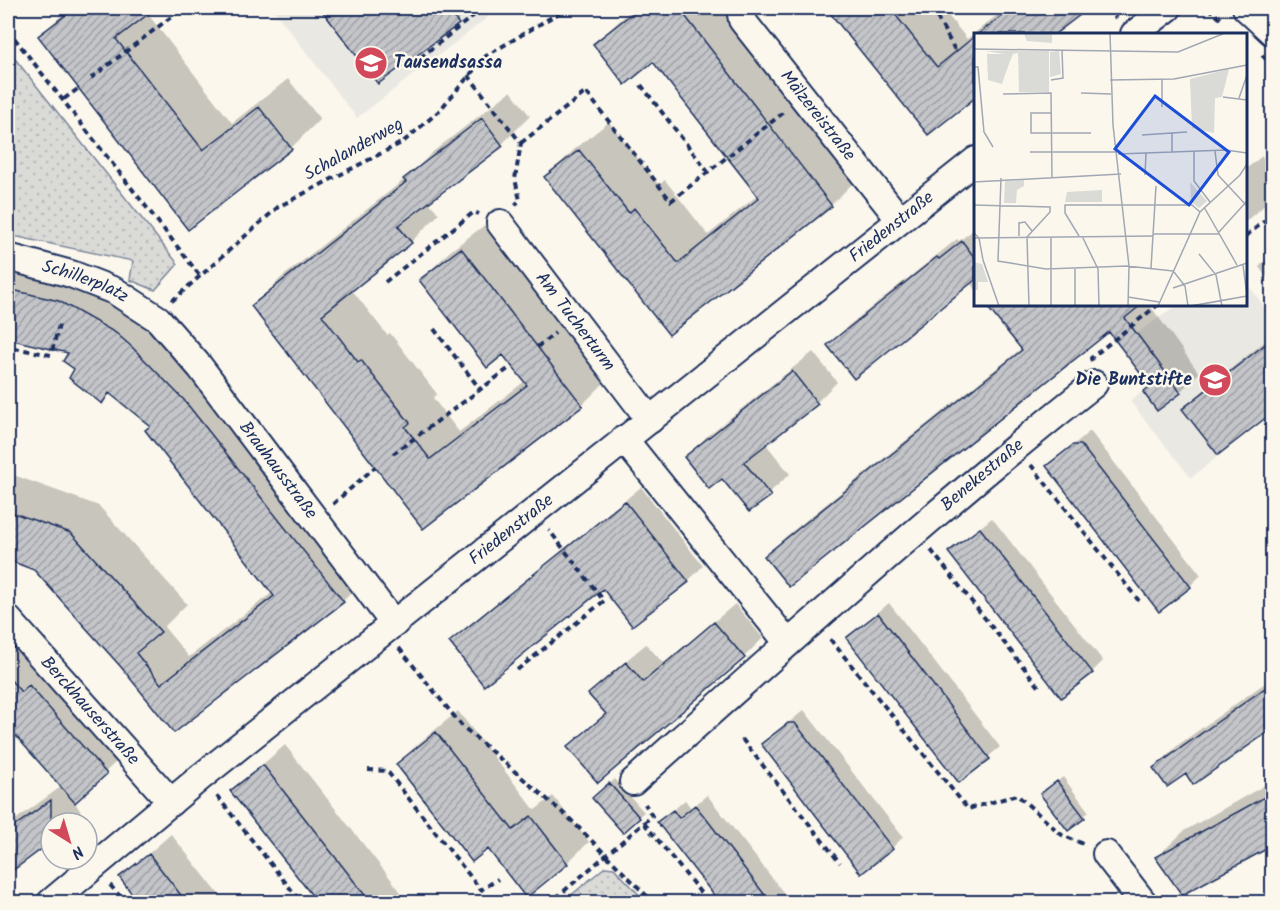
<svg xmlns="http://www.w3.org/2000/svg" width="1280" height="910" font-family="Kalam,sans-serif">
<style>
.built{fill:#eae8e2}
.park{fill:url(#park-dots);stroke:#7a849a;stroke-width:1.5}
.shadow{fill:#0003}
.building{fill:url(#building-hatch);stroke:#1b2f5e;stroke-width:1.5}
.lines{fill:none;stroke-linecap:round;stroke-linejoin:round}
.minor-casing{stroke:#1b2f5e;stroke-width:30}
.path{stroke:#1b2f5e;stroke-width:4;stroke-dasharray:6 4.5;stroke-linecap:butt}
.minor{stroke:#fbf7ec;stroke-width:26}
.labels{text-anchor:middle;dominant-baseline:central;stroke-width:5;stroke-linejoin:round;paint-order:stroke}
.poi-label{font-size:18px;font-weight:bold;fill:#1b2f5e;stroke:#fbf7ec;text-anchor:start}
.street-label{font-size:18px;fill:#1b2f5e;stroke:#fbf7ec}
.inset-road{fill:none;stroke:#a1a7b3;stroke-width:1.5}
.view{fill:#1d4ed8;fill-opacity:0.15;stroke:#1d4ed8;stroke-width:3}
.inset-edge{fill:none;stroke:#1b2f5e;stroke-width:3}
</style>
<defs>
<pattern id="park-dots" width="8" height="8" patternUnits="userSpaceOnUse" patternTransform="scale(1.5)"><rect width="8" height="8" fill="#dadad7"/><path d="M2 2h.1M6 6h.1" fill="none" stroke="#babbbb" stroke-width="1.8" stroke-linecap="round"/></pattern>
<pattern id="building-hatch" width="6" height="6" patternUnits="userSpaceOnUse" patternTransform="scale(1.5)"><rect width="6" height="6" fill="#c3c5c9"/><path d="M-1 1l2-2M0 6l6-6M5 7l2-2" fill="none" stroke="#9ea0a6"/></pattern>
</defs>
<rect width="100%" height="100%" fill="#fbf7ec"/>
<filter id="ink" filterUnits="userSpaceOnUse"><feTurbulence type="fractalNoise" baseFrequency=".0167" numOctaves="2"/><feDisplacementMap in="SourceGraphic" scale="12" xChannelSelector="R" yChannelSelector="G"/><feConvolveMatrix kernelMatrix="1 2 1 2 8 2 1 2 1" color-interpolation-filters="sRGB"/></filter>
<g filter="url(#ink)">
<path class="built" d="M272 8H500L357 118Z
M1246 282 1272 317V413L1191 478 1130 401 1167 374 1137 333 1177 305 1246 304Z"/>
<path class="park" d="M8 50 178 264 155 290 130 280 133 261 8 235Z
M605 867 614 868 646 902H563Z"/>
<path class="shadow" d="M69 8H154L147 13 232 123 288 79 320 119 291 148 189 228 40 36Z
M322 8H465L469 12 379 82Z
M633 8H731L861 175 831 205 669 333 546 177 576 148 609 122 659 185 665 180 708 235 758 195 653 60 595 44Z
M829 8H942L967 39 1006 8H1087L1053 34H976V96L928 133Z
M511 91 530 116 502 144 428 201 439 214 411 242 352 290 387 335 390 333 437 394 433 398 459 432 525 381 503 353 421 280 449 252 490 221 610 377 582 405 424 527 253 306 281 278 405 179 434 151Z
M1262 156 1272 170V199L1246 221V169Z
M976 228V290L970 283 829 345 848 326 957 239 959 241Z
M1272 253V285L1259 267Z
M8 256 144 306 370 573 343 601 174 730 122 666 35 569 8 559V473L99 506 187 604 164 627 189 657 273 592 152 425 111 393 102 402 70 352 8 337Z
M987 304H1149L1199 373 1180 392 1157 408 1151 386 1109 329 766 556 785 537 1022 348Z
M1272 336V411L1218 453 1184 409 1204 390Z
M813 352 837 382 817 402 765 443 790 474 750 510 723 477 686 457 706 437Z
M1090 431 1201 575 1190 586 1048 466Z
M641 487 703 566 688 581 603 587 451 642Z
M992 518 1103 661 1092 672 950 552Z
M889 603 1000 747 959 781 848 638Z
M735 604 763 638 744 657 569 747 606 712 590 694 610 674 646 644 664 664Z
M8 624 131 748 74 801 81 812 70 823H51V840L8 872V819L11 823 62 786 8 724Z
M1272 678V730L1271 728 1155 768 1178 745Z
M804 710 903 837 892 848 763 744Z
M458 711 535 810 553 796 589 842 567 863 489 847 398 764 419 743Z
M285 745 401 892 390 902H320L232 791Z
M1063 777 1089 812 1068 829 1047 789Z
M615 779 644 812 623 831 599 793Z
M1272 781V844L1182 893 1157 857 1184 831Z
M707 795 791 902H722L659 822 685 800 691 808Z
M171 834 225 902H141L121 878Z"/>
<path class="building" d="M75 8H156L116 39 203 150 259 107 292 149 188 230 38 36Z
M320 8H446L459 24 378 84Z
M639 8H679L832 206 669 335 544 177 579 150 629 213 634 208 678 263 759 198 653 62 625 85 593 44Z
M826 8H890L937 67 975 36V98L928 135Z
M1012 8H1089L1055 34H978Z
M482 118 503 146 398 226 412 243 322 315 358 362 361 360 410 423 405 427 430 459 527 385 503 355 487 368 419 280 461 248 583 406 423 529 251 306 406 182 403 179Z
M962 241 975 258V280L854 379 827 345 937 257 939 259Z
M8 289 59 301 116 333 132 347 184 400 344 602 174 733 121 667 34 570 8 560V511L71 533 161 632 136 653 161 684 274 596 145 430 150 426 109 393 102 404 69 378 74 369 63 361 68 353 8 339Z
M985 304H1142L1125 318 1181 393 1157 411 1143 392 1150 386 1109 332 789 587 764 556 1022 350Z
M1272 339V413L1218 455 1182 409Z
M792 371 818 404 744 462 771 496 749 512 722 479 709 489 684 457Z
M1073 445H1081L1191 587 1159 612 1046 466Z
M625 501 689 582 632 626 603 589 484 686 449 642Z
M980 528 1093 673 1061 698 948 552Z
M878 613 990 759 959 783 846 638Z
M714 622 745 658 598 783 567 747 606 714 588 694 626 662 643 682Z
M8 677 21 692 29 685 107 774 75 803 8 727Z
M1272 683V729L1193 785 1186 774 1167 787 1153 768Z
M788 723H795L893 849 861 874 761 744Z
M436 732 513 830 531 816 568 864 526 898 488 849 472 862 396 764Z
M263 765 343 867 371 903H318L270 842 230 791Z
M1057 781 1085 818 1068 831 1040 794Z
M609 783 640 818 623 833 592 798Z
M1272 793V846L1182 895 1155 857Z
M51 800V842L8 874V831Z
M695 805 708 821 771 903H720L657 822 673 810 679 818Z
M149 854 187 903H139L119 877Z"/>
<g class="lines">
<defs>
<g id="minor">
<path id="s1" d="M740 8 742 20 900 220"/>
<path d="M1246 8 1272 32"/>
<path d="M1134 34 1168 8"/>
<path id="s2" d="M500 223 650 420"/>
<path id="s3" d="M8 257 71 274 115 291 158 319 200 367 394 624"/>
<path d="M624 439 788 643"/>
<path id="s4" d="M8 619 171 802"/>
<path id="s5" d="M633 782C784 647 935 510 1094 384"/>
<path d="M1106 854 1143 902"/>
<path id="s6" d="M51 902 202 776 976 160"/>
</g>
</defs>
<use href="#minor" class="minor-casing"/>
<path class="path" d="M932 8 956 52
M1108 8 1116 18
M1208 8 1223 21
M8 30 201 277
M1262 55 1272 65
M412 64 473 16 477 8
M468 75 521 143 515 179 520 200 515 205
M91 78 183 8
M641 85 708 172 783 113
M64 99 79 88
M521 143 586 92 671 201 708 172
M1246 236 1272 215
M385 282 474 212 479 214
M172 301 278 207 403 142 438 112 486 56 567 8
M434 329 480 389
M537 347 555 333
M14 348 51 355 60 321
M1092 361 1091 358 1159 304
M393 454 512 366
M1031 465 1139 601
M333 504 375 467
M931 550 1040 688
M830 639 968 809 1017 795 1062 835 1086 845
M399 648 462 726 570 819 653 902
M517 670 604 601 549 530
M742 739 840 863
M368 770 387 771 481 890 498 879
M217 796 301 902
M644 823 708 902
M110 885 125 902
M557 897 561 902
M546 902 557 897 652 816 645 804"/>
<use href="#minor" class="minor"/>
</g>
</g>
<defs>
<symbol id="school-disc" viewBox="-11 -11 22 22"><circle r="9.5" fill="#d1495b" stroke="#fbf7ec"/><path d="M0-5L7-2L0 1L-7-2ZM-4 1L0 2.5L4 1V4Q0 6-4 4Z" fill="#fff"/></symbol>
</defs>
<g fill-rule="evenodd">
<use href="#school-disc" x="352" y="44" width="38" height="38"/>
<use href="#school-disc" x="1196" y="361" width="38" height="38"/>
</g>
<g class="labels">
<g class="poi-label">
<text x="394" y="63">Tausendsassa</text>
<text x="1192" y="380" text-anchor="end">Die Buntstifte</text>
</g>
<g class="street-label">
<text stroke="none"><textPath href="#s1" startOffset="134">Mälzereistraße</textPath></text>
<text transform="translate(354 150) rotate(-29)">Schalanderweg</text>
<text stroke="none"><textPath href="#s6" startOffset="1078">Friedenstraße</textPath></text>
<text stroke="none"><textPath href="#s3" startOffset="81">Schillerplatz</textPath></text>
<text stroke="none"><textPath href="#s2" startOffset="124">Am Tucherturm</textPath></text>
<text stroke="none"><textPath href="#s3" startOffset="357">Brauhausstraße</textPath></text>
<text stroke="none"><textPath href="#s5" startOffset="465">Benekestraße</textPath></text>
<text stroke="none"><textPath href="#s6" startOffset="592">Friedenstraße</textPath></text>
<text stroke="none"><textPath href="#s4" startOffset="123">Berckhauserstraße</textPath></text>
</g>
</g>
<g transform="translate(974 33)">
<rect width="273" height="273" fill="#fbf7ec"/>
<path d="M11 18H75V59H45L44 20 39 21 29 45 37 22ZM85 18 87 41 76 44V19Z" fill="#dadad7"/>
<path d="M78 0V10L53 8 50 1ZM13 21H38L28 51 14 47ZM255 36 248 64 241 65 240 100 218 95 216 46ZM50 147V153L43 157 42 170H30L31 148ZM216 149 233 168 225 175 217 169ZM128 157V169H91L93 159ZM0 229 8 231 14 249H4V257H0Z" fill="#dadad7"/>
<path class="inset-road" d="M136 0 139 92 155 233 154 273M0 16 204 19 251 0M0 34H4L10 99 19 114M77 47 89 45 88 17M136 47 200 46 273 32M188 47V74M107 60 137 61M29 61 77 60 78 145M249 64 273 67M265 65 273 42M77 80H57V100H117M198 100V119M168 102 213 99M241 118 244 142 273 173M56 119H143M220 119V148L236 169M144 121 252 117 273 120M171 142 172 120M27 145 24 228 72 236 153 233 199 238M0 149 147 141M0 172 76 174V179L53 204 55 273M230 174 263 232M245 199 273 168M0 200 5 205 9 227 25 273M180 201H246M45 203V190L51 189 58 198M105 203 91 180V172H218L226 179M108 203 124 236 125 273M0 205 180 203M77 205V273M225 221 242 242 248 273M269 232 273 263M177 235 182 153M101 236V273M200 239 211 253 214 273M199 255 273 230M154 264 185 269M184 273 226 179 266 142 273 131M216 273 273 263M218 273 273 263"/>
<path class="view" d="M181 63 255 119 215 172 141 116Z"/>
<rect width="273" height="273" class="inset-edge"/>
</g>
<rect width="1280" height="910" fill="none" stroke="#fbf7ec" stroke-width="30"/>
<rect x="15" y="15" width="1250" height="880" fill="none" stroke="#1b2f5e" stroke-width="2" filter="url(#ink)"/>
<g transform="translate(69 841) rotate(143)"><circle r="28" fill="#fbf7ec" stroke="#a1a7b3" stroke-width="1.5"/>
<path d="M0-4.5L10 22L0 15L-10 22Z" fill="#d1495b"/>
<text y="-9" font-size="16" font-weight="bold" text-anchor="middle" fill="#1b2f5e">N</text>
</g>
</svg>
